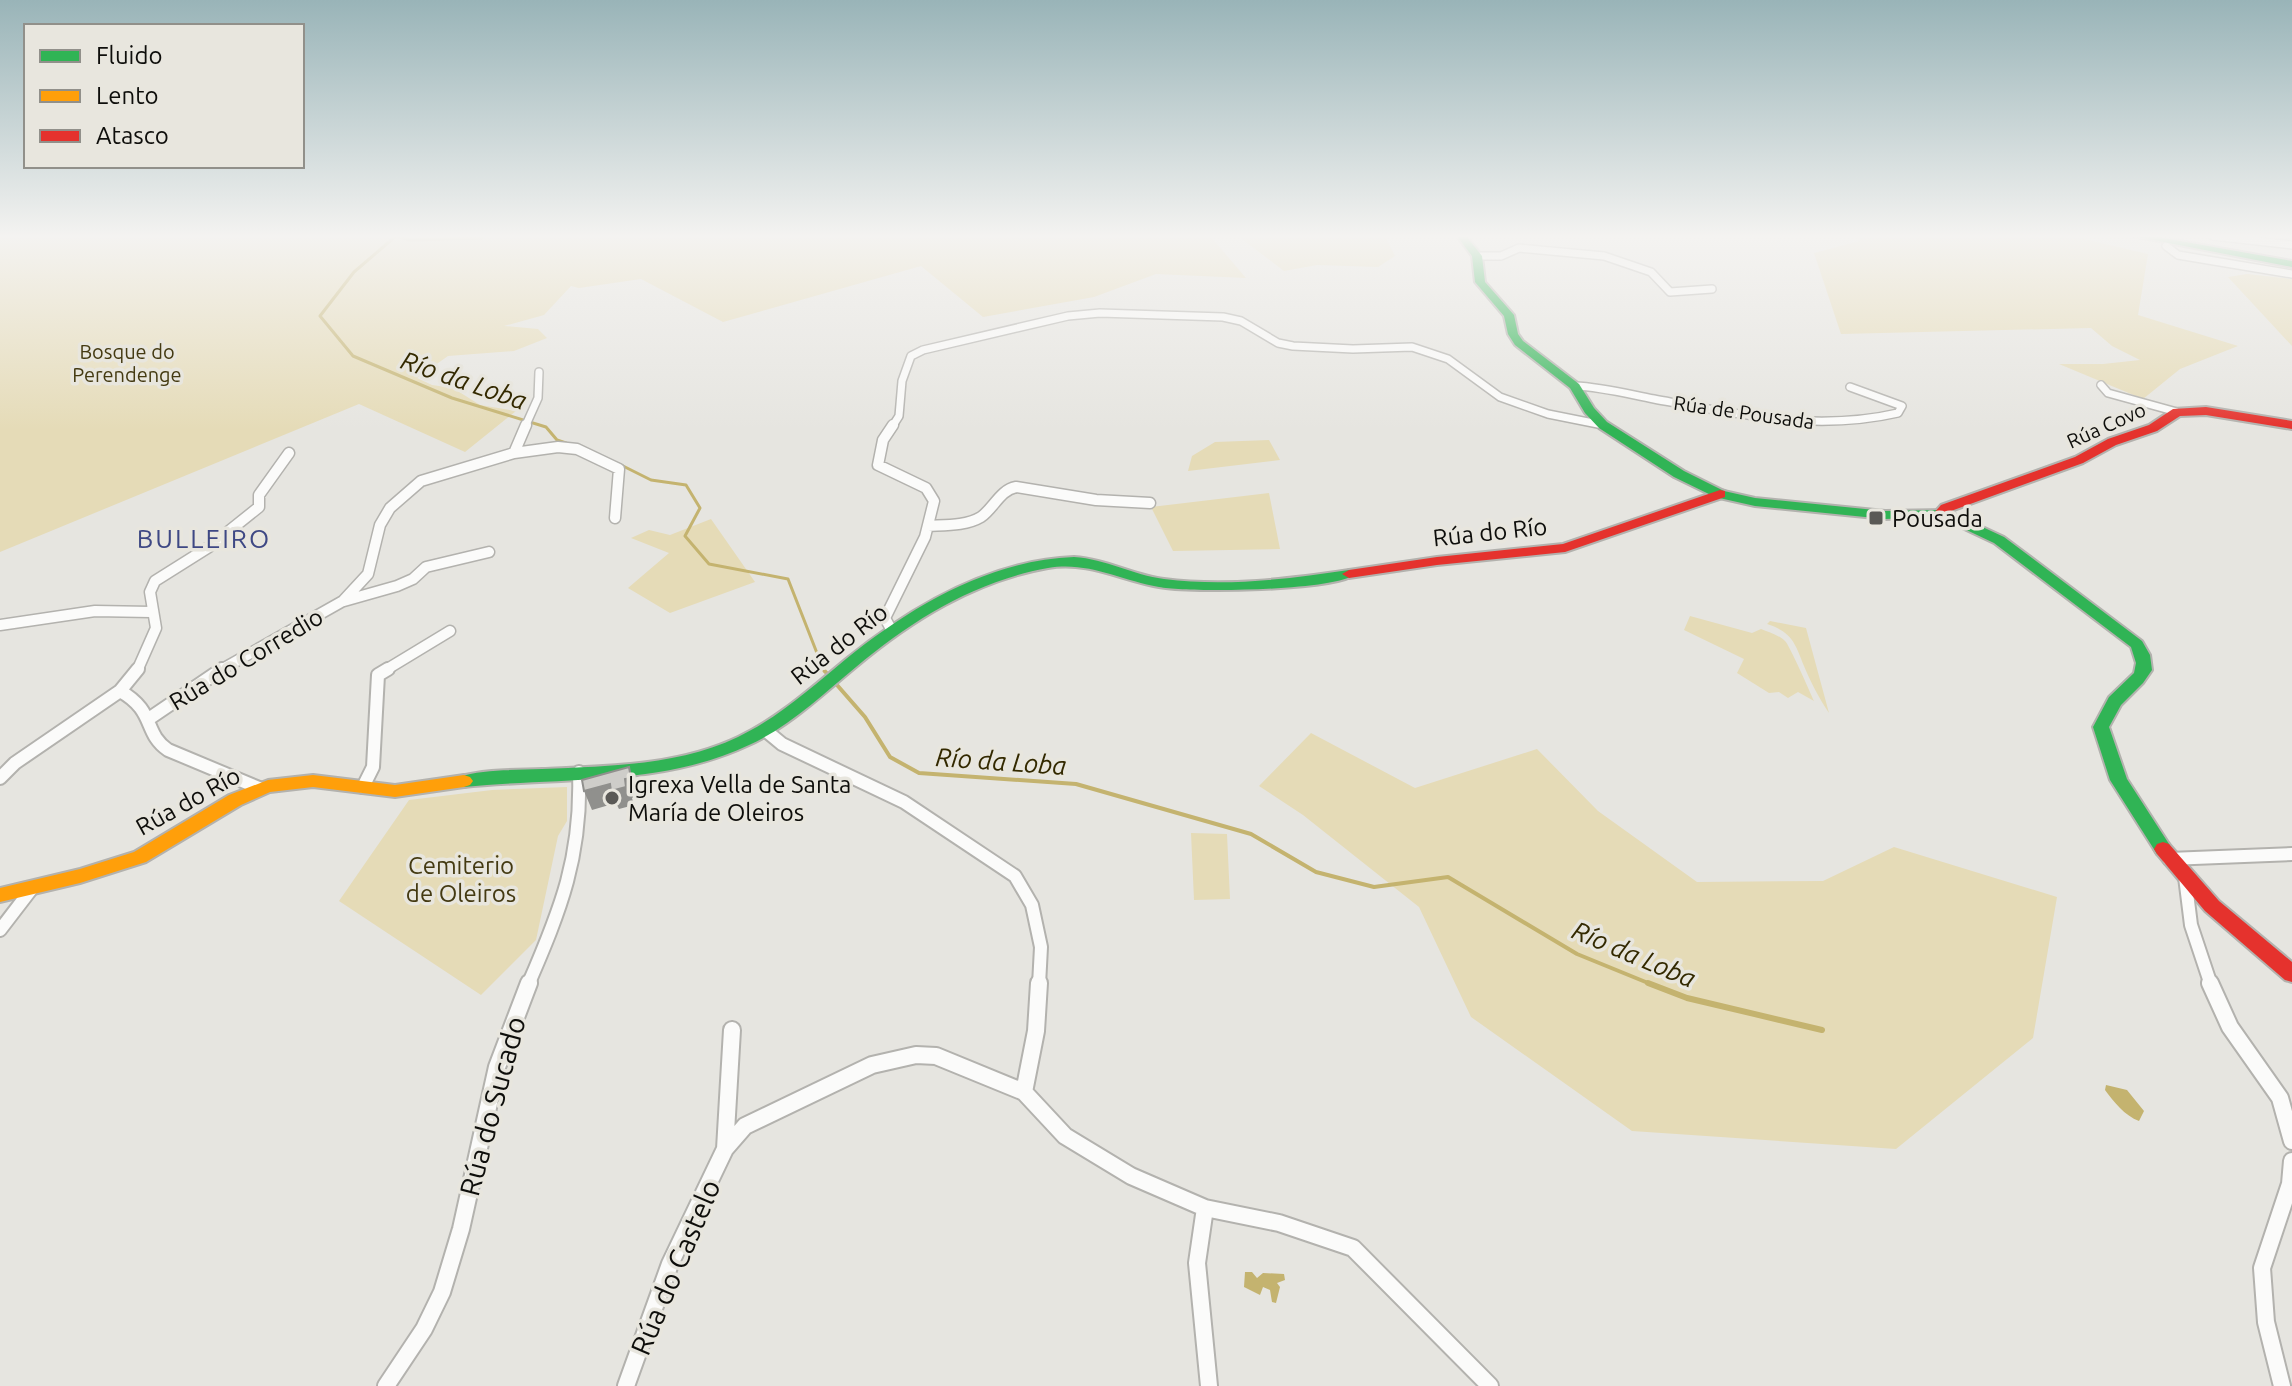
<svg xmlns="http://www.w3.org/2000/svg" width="2292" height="1386" font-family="Ubuntu,sans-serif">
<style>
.green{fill:#e5dbb7}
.water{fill:#c4b36f}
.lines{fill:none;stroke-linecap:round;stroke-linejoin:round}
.stream-far2{stroke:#c4b36f;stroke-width:3}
.stream-far1{stroke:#c4b36f;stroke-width:4}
.stream{stroke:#c4b36f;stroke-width:6}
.street-far3-casing{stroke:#b3b2ae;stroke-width:10}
.street-far2-casing{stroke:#b3b2ae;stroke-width:13}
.street-far1-casing{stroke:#b3b2ae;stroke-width:16}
.street-casing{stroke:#b3b2ae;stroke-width:20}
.fast-casing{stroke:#b3b2ae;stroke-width:4}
.slow-casing{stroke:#b3b2ae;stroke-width:4}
.jam-casing{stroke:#b3b2ae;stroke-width:4}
.street-far3{stroke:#fbfbfa;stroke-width:7}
.street-far2{stroke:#fbfbfa;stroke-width:10}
.street-far1{stroke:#fbfbfa;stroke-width:12}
.street{stroke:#fbfbfa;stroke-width:16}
.fast{fill:#30b455;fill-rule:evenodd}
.slow{fill:#ff9f0a;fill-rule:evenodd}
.jam{fill:#e5322d;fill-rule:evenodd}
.shaded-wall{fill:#90908d}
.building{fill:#cecdc9;stroke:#90908d;stroke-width:2}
.poi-dot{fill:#5a5956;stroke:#e8e6de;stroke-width:3}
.labels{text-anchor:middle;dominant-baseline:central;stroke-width:7;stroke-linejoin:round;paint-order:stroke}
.far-park-label{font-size:20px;fill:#443a12;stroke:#e8e6de}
.far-street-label{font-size:20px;fill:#0e0e0b;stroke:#e8e6de}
.poi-label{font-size:24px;fill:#0e0e0b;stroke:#e8e6de;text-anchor:start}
.street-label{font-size:24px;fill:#0e0e0b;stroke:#e8e6de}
.park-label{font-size:24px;fill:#443a12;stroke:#e8e6de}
.water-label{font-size:26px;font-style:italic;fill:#332900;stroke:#e8e6de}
.neighbourhood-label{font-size:26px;letter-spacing:2px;fill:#3e4884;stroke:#e8e6de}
.near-street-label{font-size:28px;fill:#0e0e0b;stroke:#e8e6de}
</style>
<rect width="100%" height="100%" fill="#e6e5e0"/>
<path class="green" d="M0 236H1210L1246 278 1156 274 1094 297 983 317 921 266 723 322 641 279 579 288 571 286 544 315 504 326 538 329 547 338 514 351 448 356 417 378 432 385 453 388 480 405 516 411 465 452 359 404 0 552Z
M1238 236H1385L1395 256 1378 267 1317 265 1284 271Z
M1855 236H2071L2148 254 2138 315 2238 346 2180 369 2143 399 2059 364H2103L2140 360 2112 346 2091 328 1841 334 1814 253 1860 241Z
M2247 274 2292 279V346L2228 277Z
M1269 440 1280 460 1188 471 1192 456 1215 442Z
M1269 493 1280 549 1173 551 1151 507Z
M711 519 755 582 670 613 628 588 669 553 631 538 649 530 670 535Z
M1690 616 1752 633 1761 629C1768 632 1779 635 1785 641 1789 644 1810 692 1814 701L1798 692 1788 698 1779 692 1769 693 1737 673 1744 659 1684 630Z
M1770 621 1806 628 1829 713C1820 700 1810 681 1804 666 1795 643 1792 632 1767 624Z
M1311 733 1415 788 1537 749 1598 811 1697 882 1823 881 1894 847 2057 897 2033 1038 1896 1149 1632 1131 1471 1017 1419 907 1303 815 1259 786Z
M567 787V821L558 836 536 940 481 995 339 901 409 800 492 790Z
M1191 833 1227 834 1230 899 1194 900Z"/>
<path class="water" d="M2106 1085 2127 1090 2144 1111 2139 1121C2125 1116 2113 1101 2105 1090Z
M1245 1272H1252L1257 1278 1263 1273 1284 1274 1285 1280 1277 1283 1280 1287 1276 1303 1272 1302 1270 1290 1263 1287 1260 1295 1244 1287Z"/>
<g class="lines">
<path class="stream-far2" d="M396 236 354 272 320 316 353 356 452 398 546 427 557 440 566 443
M396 236 410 240 482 238
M619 464 651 480 686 485 700 508 685 536 709 564 788 579 824 671"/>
<path class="stream-far1" d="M823 669 865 717 890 757 919 773 1076 784 1251 834 1316 872 1374 887 1448 877 1577 954 1653 985"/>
<path class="stream" d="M1648 983 1687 998 1822 1030"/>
<defs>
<path id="street-far3" d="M2213 236 2292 245
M2166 246 2178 255 2292 274
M1481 256H1501L1519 248 1604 256 1651 272 1670 292 1712 289
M2101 385 2108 393 2177 412
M1575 386C1602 387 1628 394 1654 399 1735 414 1816 432 1898 413L1902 406 1850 387
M525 427 538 398 539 372
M892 427 899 416 902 381 911 356 923 350 1068 316 1100 313 1223 317 1241 321 1278 343 1293 346 1353 349 1412 347 1448 359 1500 397 1548 414 1603 425"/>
<path id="street-far2" d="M514 453 526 425
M928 526C945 525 966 526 981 517 994 508 1000 490 1016 487L1096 500 1150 503
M344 601 397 586 413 579 426 567 489 552
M0 625 95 611 151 612
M892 631 885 618 925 537 934 501 926 488 878 465 883 440 893 425
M137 671 156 628 150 592 155 581 209 547 259 507V495L289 453
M219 671 343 601 368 574 380 525 390 508 421 481 514 453 558 447 577 449 619 469 615 518
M384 671 450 631"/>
<path id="street-far1" d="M120 691 138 669
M150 718 222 669
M765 730 782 744 904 802 1015 876 1032 905 1041 947 1039 985
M0 778 15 763 120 691C156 711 143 733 168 750L259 788
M363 787 373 767 378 675 388 669
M2169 859 2292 854
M2185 877 2191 925 2211 985
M0 930 33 887
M528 985C561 909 582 856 579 772"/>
<path id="street" d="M1039 983 1036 1031 1024 1092 1065 1136 1131 1176 1205 1208 1279 1223 1353 1248 1490 1386
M2210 983 2230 1027 2280 1098 2292 1141
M725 1149 732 1030
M1205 1208 1197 1263 1209 1386
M386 1386 424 1329 442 1292 461 1229 497 1067 529 983
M626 1386 670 1264 725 1149 745 1126 872 1065 916 1055 936 1056 1024 1092
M2282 1386 2266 1322 2262 1268 2290 1184 2292 1161"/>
<path id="fast" d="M1457 236H1466L1482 256 1485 282 1514 315 1518 334 1523 341 1579 384 1594 408 1607 422 1684 471 1724 491 1755 498 1885 511 1946 510 2004 537 2142 641 2150 655 2152 670 2143 683 2121 705 2109 727 2127 779 2169 844 2172 849 2169 854 2163 856 2157 854 2110 780 2093 727 2109 697 2134 673 2136 663 2131 647 1994 543 1939 517 1885 519 1755 506 1715 497 1674 477 1599 428 1585 413 1570 388 1515 345 1508 334 1504 316 1475 282 1472 256Z
M2133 236H2152L2292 261V267Z
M1074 557C1106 559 1133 575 1164 579 1226 587 1288 579 1349 570L1356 574C1335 591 1190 593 1159 587 1120 580 1088 561 1048 568 975 581 912 620 856 667 822 695 789 727 749 745 660 787 559 777 464 787L458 785 455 781 458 777C484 769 515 770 542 769 608 766 677 766 738 737 778 718 812 687 846 659 910 607 989 560 1074 557Z"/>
<path id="slow" d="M313 775 395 785 464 775 470 777 473 781 470 785 464 787 395 797 313 787 270 792 241 805 146 862 80 883 0 902V888L80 869 134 852 229 795 268 780Z"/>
<path id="jam" d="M2206 407 2292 421V429L2206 415 2180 416 2157 431 2116 445 2083 463 1951 511 1946 516H1936L1934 513 1941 505 2075 457 2108 439 2149 425 2173 409Z
M1720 490 1725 491V497L1565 552 1437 565 1349 578 1342 574 1349 570 1437 557 1563 544Z
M2163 842 2169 844 2219 901 2292 962V982L2285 980 2205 911 2157 854 2154 849 2157 844Z"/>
</defs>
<use href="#street-far3" class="street-far3-casing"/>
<use href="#street-far2" class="street-far2-casing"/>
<use href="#street-far1" class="street-far1-casing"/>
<use href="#street" class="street-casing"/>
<use href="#fast" class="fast-casing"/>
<use href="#slow" class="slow-casing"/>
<use href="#jam" class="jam-casing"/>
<use href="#street-far3" class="street-far3"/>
<use href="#street-far2" class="street-far2"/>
<use href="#street-far1" class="street-far1"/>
<use href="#street" class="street"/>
<use href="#fast" class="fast"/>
<use href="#slow" class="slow"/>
<use href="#jam" class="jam"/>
</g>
<path class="shaded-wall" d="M629 767 636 786 638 796 632 798 634 805 619 809 616 803 592 810 584 791Z"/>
<path class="building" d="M629 767 631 778 625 779 626 787 611 791 610 784 584 791 582 780Z"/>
<linearGradient id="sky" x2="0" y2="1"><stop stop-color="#99b4b8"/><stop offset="0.55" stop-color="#f4f3f1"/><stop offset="1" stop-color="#f4f3f1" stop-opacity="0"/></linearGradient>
<rect width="2292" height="430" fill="url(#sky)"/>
<g class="poi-dot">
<rect x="1868" y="510" width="16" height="16" rx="4"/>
<circle cx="612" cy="798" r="8"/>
</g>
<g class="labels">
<g class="far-park-label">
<text x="127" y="351">Bosque do<tspan x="127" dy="23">Perendenge</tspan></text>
</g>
<g class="far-street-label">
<text transform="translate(1744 412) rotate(8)">Rúa de Pousada</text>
<text transform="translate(2106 425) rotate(-24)">Rúa Covo</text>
</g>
<g class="poi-label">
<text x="1892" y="518">Pousada</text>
<text x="628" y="784">Igrexa Vella de Santa<tspan x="628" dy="28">María de Oleiros</tspan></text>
</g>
<g class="street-label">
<text transform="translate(1490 532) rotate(-6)">Rúa do Río</text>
<text transform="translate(839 644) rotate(-38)">Rúa do Río</text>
<text transform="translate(246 659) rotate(-31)">Rúa do Corredio</text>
<text transform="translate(188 801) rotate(-29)">Rúa do Río</text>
</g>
<g class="park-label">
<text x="461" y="865">Cemiterio<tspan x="461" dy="28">de Oleiros</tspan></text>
</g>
<g class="water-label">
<text transform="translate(464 380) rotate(19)">Río da Loba</text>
<text transform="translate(1001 761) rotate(4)">Río da Loba</text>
<text transform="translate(1634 954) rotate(23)">Río da Loba</text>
</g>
<g class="neighbourhood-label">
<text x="204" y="538">BULLEIRO</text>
</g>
<g class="near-street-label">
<text transform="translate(492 1106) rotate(-75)">Rúa do Sucado</text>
<text transform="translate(675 1267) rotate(-67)">Rúa do Castelo</text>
</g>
</g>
<rect x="24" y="24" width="280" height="144" fill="#e8e6de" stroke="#91908a" stroke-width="2"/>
<rect x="40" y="50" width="40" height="12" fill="#30b455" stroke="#91908a" stroke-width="2"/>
<text x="96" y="64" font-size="24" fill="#0e0e0b">Fluido</text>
<rect x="40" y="90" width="40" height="12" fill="#ff9f0a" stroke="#91908a" stroke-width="2"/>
<text x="96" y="104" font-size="24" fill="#0e0e0b">Lento</text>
<rect x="40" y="130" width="40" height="12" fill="#e5322d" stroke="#91908a" stroke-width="2"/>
<text x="96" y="144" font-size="24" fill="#0e0e0b">Atasco</text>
</svg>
